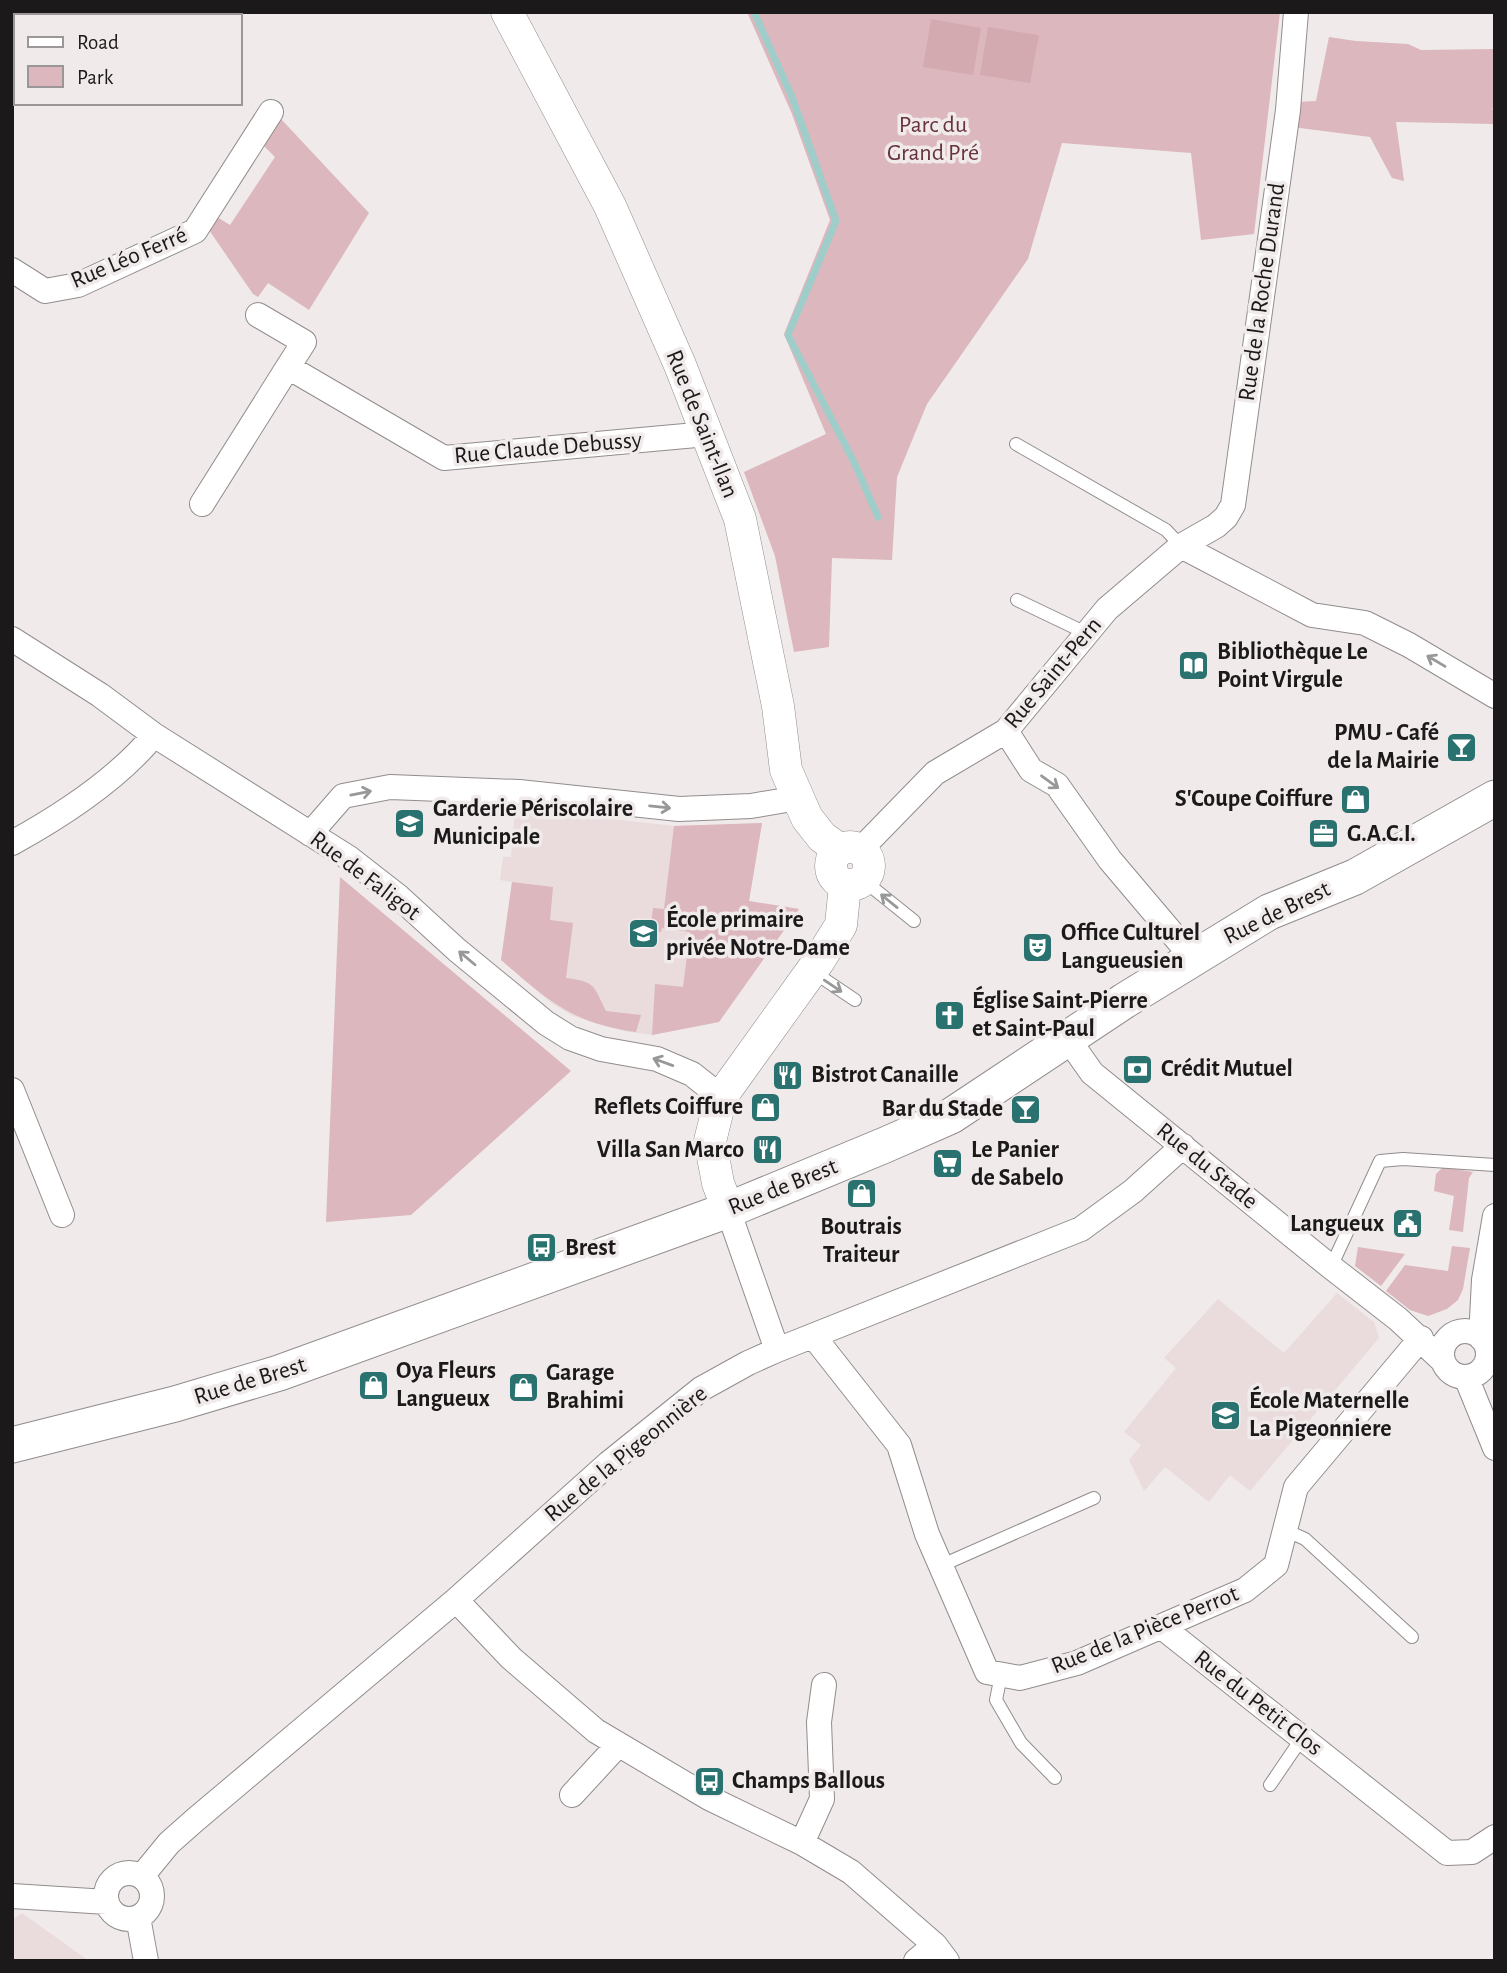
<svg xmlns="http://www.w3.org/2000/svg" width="1507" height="1973" font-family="'Alegreya Sans',sans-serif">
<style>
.built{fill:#eadbdd}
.green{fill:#dcb7bd}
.forest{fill:#d4aab1}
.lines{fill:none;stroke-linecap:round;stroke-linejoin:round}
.stream{stroke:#9ecdca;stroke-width:7}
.service-casing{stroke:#928c8d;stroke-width:14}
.minor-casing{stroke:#928c8d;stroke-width:26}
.tertiary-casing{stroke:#928c8d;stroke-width:33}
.secondary-casing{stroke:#928c8d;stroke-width:37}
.service{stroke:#fff;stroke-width:12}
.minor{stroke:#fff;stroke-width:24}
.tertiary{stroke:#fff;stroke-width:32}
.secondary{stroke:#fff;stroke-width:35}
.oneway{stroke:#989898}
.labels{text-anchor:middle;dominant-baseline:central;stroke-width:7;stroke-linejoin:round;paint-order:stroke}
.park-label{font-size:24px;fill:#68323e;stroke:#f0eaeb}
.street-label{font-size:24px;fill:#1b1919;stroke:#f0eaeb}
.poi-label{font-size:24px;font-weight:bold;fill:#1b1919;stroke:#f0eaeb;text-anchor:start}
</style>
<rect width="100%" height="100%" fill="#f0eaeb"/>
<path class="built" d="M515 808 674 826 762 823 749 901 799 909 719 1022 652 1035 623 1031 573 1016 550 1002 501 960 512 882 500 880 503 857H511Z
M1337 1293 1374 1322 1379 1338 1250 1491 1230 1475 1209 1502 1165 1467 1144 1491 1129 1460 1141 1445 1124 1432 1176 1368 1164 1358 1218 1299 1284 1353Z
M22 1913 89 1961H12V1920Z"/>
<path class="green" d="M747 12H1280L1254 234 1201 240 1191 153 1062 143 1028 259 927 404 897 477 892 560 832 558 829 647 794 652 775 556 744 472 826 434 784 334 830 220 792 114Z
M1329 37 1356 41 1408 44 1421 50 1495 49V105L1492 109 1495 111V124L1396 122 1404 181 1392 178 1370 137 1292 127 1296 102 1316 101Z
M281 119 369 213 309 310 268 283 258 297 253 294 209 230 217 217 230 225 275 157 264 146Z
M762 823 749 901 799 909 719 1022 652 1035 655 984 683 987 690 932 662 928 661 932 650 931 653 908 664 909 674 826Z
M340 877 571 1071 411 1215 326 1222Z
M512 882 553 887 550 920 573 923 566 978C596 982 593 985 606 1011L641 1015 636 1032C571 1023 548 1000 501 960Z
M1443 1167 1473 1172 1469 1178 1463 1232 1449 1230 1454 1196 1434 1191 1436 1174Z
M1452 1246 1470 1248 1463 1289 1458 1300 1447 1309 1428 1316 1410 1310 1386 1291 1405 1265 1448 1271Z
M1358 1247 1405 1254 1381 1286 1355 1266Z"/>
<path class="forest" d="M931 19 981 28 973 75 923 67Z
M988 27 1039 35 1030 83 980 75Z"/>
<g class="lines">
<path class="stream" d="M754 12 792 97 836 221 788 335 854 462 878 517"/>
<defs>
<path id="service" d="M1016 444 1166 530 1181 546
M1017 600 1086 633
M863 880 914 921
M812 971 855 1000
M1331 1267 1380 1161 1403 1159 1495 1165
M1285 1530 1305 1539 1412 1637
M940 1566 1094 1498
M1001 1675 996 1700 1021 1743 1055 1778
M1270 1785 1302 1738"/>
<path id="minor" d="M92 16 94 12
M12 68H16
M12 270 45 291 78 285 195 231 271 112
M258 315 304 342 288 367
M202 504 288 367 444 458 707 434
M1181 546 1312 615 1365 623 1409 645 1495 696
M12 639 100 695 154 735 349 858 399 897 457 950 546 1023 570 1038 601 1049 657 1059 692 1074 721 1097
M1006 731 1031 770 1057 785 1110 860 1193 958
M310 834 343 796 390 787 519 792 679 809 751 806 798 798
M12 843C63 815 117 780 154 735
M860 850 935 773 1006 731 1107 609 1181 546 1216 526 1226 517 1233 505 1288 110 1296 12
M1068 1039 1092 1073 1331 1267 1398 1319 1443 1361
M12 1090 62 1215
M728 1210 777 1350
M1442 1354a23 23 0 1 1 46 0a23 23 0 1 1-46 0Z
M814 1337 899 1445 927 1534 987 1672 1020 1678 1077 1663 1245 1590 1276 1565 1296 1487 1421 1338
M1481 1338 1484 1280 1495 1216
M1466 1377 1495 1448
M456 1600 511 1658 596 1731 709 1798 802 1843 851 1872 935 1945 947 1961
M1162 1627 1447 1853 1472 1852 1495 1837
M572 1795 618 1745
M802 1843 822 1799 819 1722 824 1685
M106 1896a23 23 0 1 1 46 0a23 23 0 1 1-46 0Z
M142 1876 169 1843 195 1820 456 1600 609 1463 701 1389 748 1363 777 1350 1081 1229 1133 1191 1183 1146
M12 1896 107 1902
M138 1917 146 1961
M916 1961 935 1945"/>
<path id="tertiary" d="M507 12 610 206 680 365 740 519 778 706 786 770 807 818 822 837 840 850
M831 866a19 19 0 1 1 38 0a19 19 0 1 1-38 0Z
M728 1210 718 1183 710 1141 721 1097 818 962 841 925 845 885"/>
<path id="secondary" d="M12 1445 175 1404 279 1373 728 1210 885 1145 951 1116 1124 1001 1269 912 1355 877 1495 798"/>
</defs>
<use href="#service" class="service-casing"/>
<use href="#minor" class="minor-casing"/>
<use href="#tertiary" class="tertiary-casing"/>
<use href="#secondary" class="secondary-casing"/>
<use href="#service" class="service"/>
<use href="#minor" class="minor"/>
<use href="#tertiary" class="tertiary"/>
<use href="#secondary" class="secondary"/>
</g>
<defs><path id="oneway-shaft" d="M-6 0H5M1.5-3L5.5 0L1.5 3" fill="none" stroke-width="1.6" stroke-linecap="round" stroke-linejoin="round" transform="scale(1.75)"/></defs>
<g class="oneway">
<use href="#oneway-shaft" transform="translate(1436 661) rotate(-149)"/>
<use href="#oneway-shaft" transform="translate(1050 782) rotate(36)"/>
<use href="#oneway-shaft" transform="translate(361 793) rotate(-11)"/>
<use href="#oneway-shaft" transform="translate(660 807) rotate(6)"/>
<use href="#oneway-shaft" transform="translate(889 901) rotate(-141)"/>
<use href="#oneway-shaft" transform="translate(467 958) rotate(-140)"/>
<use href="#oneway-shaft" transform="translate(833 986) rotate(34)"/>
<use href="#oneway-shaft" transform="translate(663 1062) rotate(-160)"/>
</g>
<defs>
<symbol id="library-square" viewBox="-11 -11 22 22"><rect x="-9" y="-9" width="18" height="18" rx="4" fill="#29726f" stroke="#f0eaeb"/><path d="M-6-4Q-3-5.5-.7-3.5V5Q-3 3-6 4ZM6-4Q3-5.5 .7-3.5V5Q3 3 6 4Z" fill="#fff"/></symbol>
<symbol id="bar-square" viewBox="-11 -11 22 22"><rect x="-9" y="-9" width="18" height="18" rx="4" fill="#29726f" stroke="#f0eaeb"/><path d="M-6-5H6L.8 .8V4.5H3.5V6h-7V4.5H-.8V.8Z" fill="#fff"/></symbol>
<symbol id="shop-square" viewBox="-11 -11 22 22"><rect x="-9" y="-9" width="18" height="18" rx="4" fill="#29726f" stroke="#f0eaeb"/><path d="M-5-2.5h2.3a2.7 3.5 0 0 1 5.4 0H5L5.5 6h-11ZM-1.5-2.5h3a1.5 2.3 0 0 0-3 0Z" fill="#fff"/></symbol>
<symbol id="school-square" viewBox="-11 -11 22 22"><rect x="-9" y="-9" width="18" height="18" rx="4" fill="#29726f" stroke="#f0eaeb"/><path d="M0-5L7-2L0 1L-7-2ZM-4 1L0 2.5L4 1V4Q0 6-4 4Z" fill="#fff"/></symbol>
<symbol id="office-square" viewBox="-11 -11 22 22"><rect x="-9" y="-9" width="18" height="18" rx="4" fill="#29726f" stroke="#f0eaeb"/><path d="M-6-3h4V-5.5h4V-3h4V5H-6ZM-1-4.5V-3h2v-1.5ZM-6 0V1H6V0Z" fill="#fff"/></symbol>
<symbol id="theatre-square" viewBox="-11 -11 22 22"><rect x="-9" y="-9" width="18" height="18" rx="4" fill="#29726f" stroke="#f0eaeb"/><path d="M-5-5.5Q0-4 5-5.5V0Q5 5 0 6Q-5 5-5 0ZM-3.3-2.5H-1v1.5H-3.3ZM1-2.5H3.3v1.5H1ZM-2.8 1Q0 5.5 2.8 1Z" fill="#fff"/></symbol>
<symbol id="church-square" viewBox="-11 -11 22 22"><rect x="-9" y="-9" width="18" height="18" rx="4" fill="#29726f" stroke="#f0eaeb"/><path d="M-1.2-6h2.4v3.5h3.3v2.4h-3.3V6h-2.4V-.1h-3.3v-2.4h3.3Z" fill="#fff"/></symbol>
<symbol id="bank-square" viewBox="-11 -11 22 22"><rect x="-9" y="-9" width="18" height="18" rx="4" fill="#29726f" stroke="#f0eaeb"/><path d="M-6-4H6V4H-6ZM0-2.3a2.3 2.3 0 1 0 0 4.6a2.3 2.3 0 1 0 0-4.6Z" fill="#fff"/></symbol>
<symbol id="restaurant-square" viewBox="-11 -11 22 22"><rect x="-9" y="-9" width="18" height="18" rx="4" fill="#29726f" stroke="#f0eaeb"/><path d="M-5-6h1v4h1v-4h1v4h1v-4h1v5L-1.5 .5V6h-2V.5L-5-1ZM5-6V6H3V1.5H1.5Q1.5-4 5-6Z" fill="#fff"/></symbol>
<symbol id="supermarket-square" viewBox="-11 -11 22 22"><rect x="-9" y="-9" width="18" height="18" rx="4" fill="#29726f" stroke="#f0eaeb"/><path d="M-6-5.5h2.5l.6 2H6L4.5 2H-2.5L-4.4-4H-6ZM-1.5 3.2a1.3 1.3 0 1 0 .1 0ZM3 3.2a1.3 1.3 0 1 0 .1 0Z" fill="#fff"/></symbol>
<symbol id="civic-square" viewBox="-11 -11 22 22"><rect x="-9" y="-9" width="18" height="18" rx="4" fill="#29726f" stroke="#f0eaeb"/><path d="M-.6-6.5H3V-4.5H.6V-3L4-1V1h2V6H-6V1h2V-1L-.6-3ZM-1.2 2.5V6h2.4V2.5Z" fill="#fff"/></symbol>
<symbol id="bus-square" viewBox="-11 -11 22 22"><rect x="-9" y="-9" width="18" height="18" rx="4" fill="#29726f" stroke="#f0eaeb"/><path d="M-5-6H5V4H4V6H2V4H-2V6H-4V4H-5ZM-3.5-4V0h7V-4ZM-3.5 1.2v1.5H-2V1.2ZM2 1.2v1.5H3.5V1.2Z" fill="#fff"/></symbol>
</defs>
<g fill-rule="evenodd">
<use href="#library-square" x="1176" y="648" width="35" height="35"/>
<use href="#bar-square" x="1444" y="730" width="35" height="35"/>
<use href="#shop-square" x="1338" y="782" width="35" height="35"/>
<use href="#school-square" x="392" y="806" width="35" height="35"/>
<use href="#office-square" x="1306" y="816" width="35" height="35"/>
<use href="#school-square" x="626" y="916" width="35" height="35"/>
<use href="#theatre-square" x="1020" y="930" width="35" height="35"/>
<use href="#church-square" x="932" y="998" width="35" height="35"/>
<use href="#bank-square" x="1120" y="1052" width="35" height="35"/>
<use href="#restaurant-square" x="770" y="1058" width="35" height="35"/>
<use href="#shop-square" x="748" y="1090" width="35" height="35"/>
<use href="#bar-square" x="1008" y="1092" width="35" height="35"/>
<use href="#restaurant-square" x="750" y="1132" width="35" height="35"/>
<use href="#supermarket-square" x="930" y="1146" width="35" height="35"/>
<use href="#shop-square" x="844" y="1176" width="35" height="35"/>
<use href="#civic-square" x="1390" y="1206" width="35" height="35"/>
<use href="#bus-square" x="524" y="1230" width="35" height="35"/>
<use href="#shop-square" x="356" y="1368" width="35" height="35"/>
<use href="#shop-square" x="506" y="1370" width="35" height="35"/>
<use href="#school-square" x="1208" y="1398" width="35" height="35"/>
<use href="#bus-square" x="692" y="1764" width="35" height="35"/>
</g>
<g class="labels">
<g class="park-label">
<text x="933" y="125">Parc du<tspan x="933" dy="28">Grand Pré</tspan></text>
</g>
<g class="street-label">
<text transform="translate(129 258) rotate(-23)">Rue Léo Ferré</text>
<text transform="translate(1262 292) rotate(-82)">Rue de la Roche Durand</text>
<text transform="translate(702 424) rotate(68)">Rue de Saint-Ilan</text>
<text transform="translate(548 448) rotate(-5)">Rue Claude Debussy</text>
<text transform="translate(1053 673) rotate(-50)">Rue Saint-Pern</text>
<text transform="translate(365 876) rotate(37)">Rue de Faligot</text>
<text transform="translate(1277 913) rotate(-26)">Rue de Brest</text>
<text transform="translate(1207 1166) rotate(39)">Rue du Stade</text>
<text transform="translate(783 1187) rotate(-22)">Rue de Brest</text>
<text transform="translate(250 1381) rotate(-17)">Rue de Brest</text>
<text transform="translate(626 1454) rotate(-39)">Rue de la Pigeonnière</text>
<text transform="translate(1145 1630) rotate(-22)">Rue de la Pièce Perrot</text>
<text transform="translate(1258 1703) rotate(38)">Rue du Petit Clos</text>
</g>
<g class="poi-label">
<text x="1217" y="652">Bibliothèque Le<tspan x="1217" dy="28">Point Virgule</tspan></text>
<text x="1439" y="733" text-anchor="end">PMU - Café<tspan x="1439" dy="28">de la Mairie</tspan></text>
<text x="1333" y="799" text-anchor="end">S'Coupe Coiffure</text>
<text x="433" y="809">Garderie Périscolaire<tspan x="433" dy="28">Municipale</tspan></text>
<text x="1347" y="834">G.A.C.I.</text>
<text x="666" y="920">École primaire<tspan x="666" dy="28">privée Notre-Dame</tspan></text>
<text x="1061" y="933">Office Culturel<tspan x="1061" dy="28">Langueusien</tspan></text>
<text x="972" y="1001">Église Saint-Pierre<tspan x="972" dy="28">et Saint-Paul</tspan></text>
<text x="1161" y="1069">Crédit Mutuel</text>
<text x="811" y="1075">Bistrot Canaille</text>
<text x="743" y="1107" text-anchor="end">Reflets Coiffure</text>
<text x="1003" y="1109" text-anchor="end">Bar du Stade</text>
<text x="744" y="1150" text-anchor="end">Villa San Marco</text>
<text x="971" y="1150">Le Panier<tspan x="971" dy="28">de Sabelo</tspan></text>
<text x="1384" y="1224" text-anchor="end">Langueux</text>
<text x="861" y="1227" text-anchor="middle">Boutrais<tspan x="861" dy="28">Traiteur</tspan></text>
<text x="565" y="1248">Brest</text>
<text x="396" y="1371">Oya Fleurs<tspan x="396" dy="28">Langueux</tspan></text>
<text x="546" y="1373">Garage<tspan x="546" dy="28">Brahimi</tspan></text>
<text x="1249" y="1401">École Maternelle<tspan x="1249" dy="28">La Pigeonniere</tspan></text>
<text x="732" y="1781">Champs Ballous</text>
</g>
</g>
<rect width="1507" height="1973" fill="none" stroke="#1b1919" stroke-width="28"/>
<rect x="14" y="14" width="228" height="91" fill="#f0eaeb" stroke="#9b9697" stroke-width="2"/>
<rect x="28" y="37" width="35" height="10" fill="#ffffff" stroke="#9b9697" stroke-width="2"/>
<text x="77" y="49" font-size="21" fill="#1b1919">Road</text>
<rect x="28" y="66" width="35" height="21" fill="#dcb7bd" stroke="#9b9697" stroke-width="2"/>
<text x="77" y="84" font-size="21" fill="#1b1919">Park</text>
</svg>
